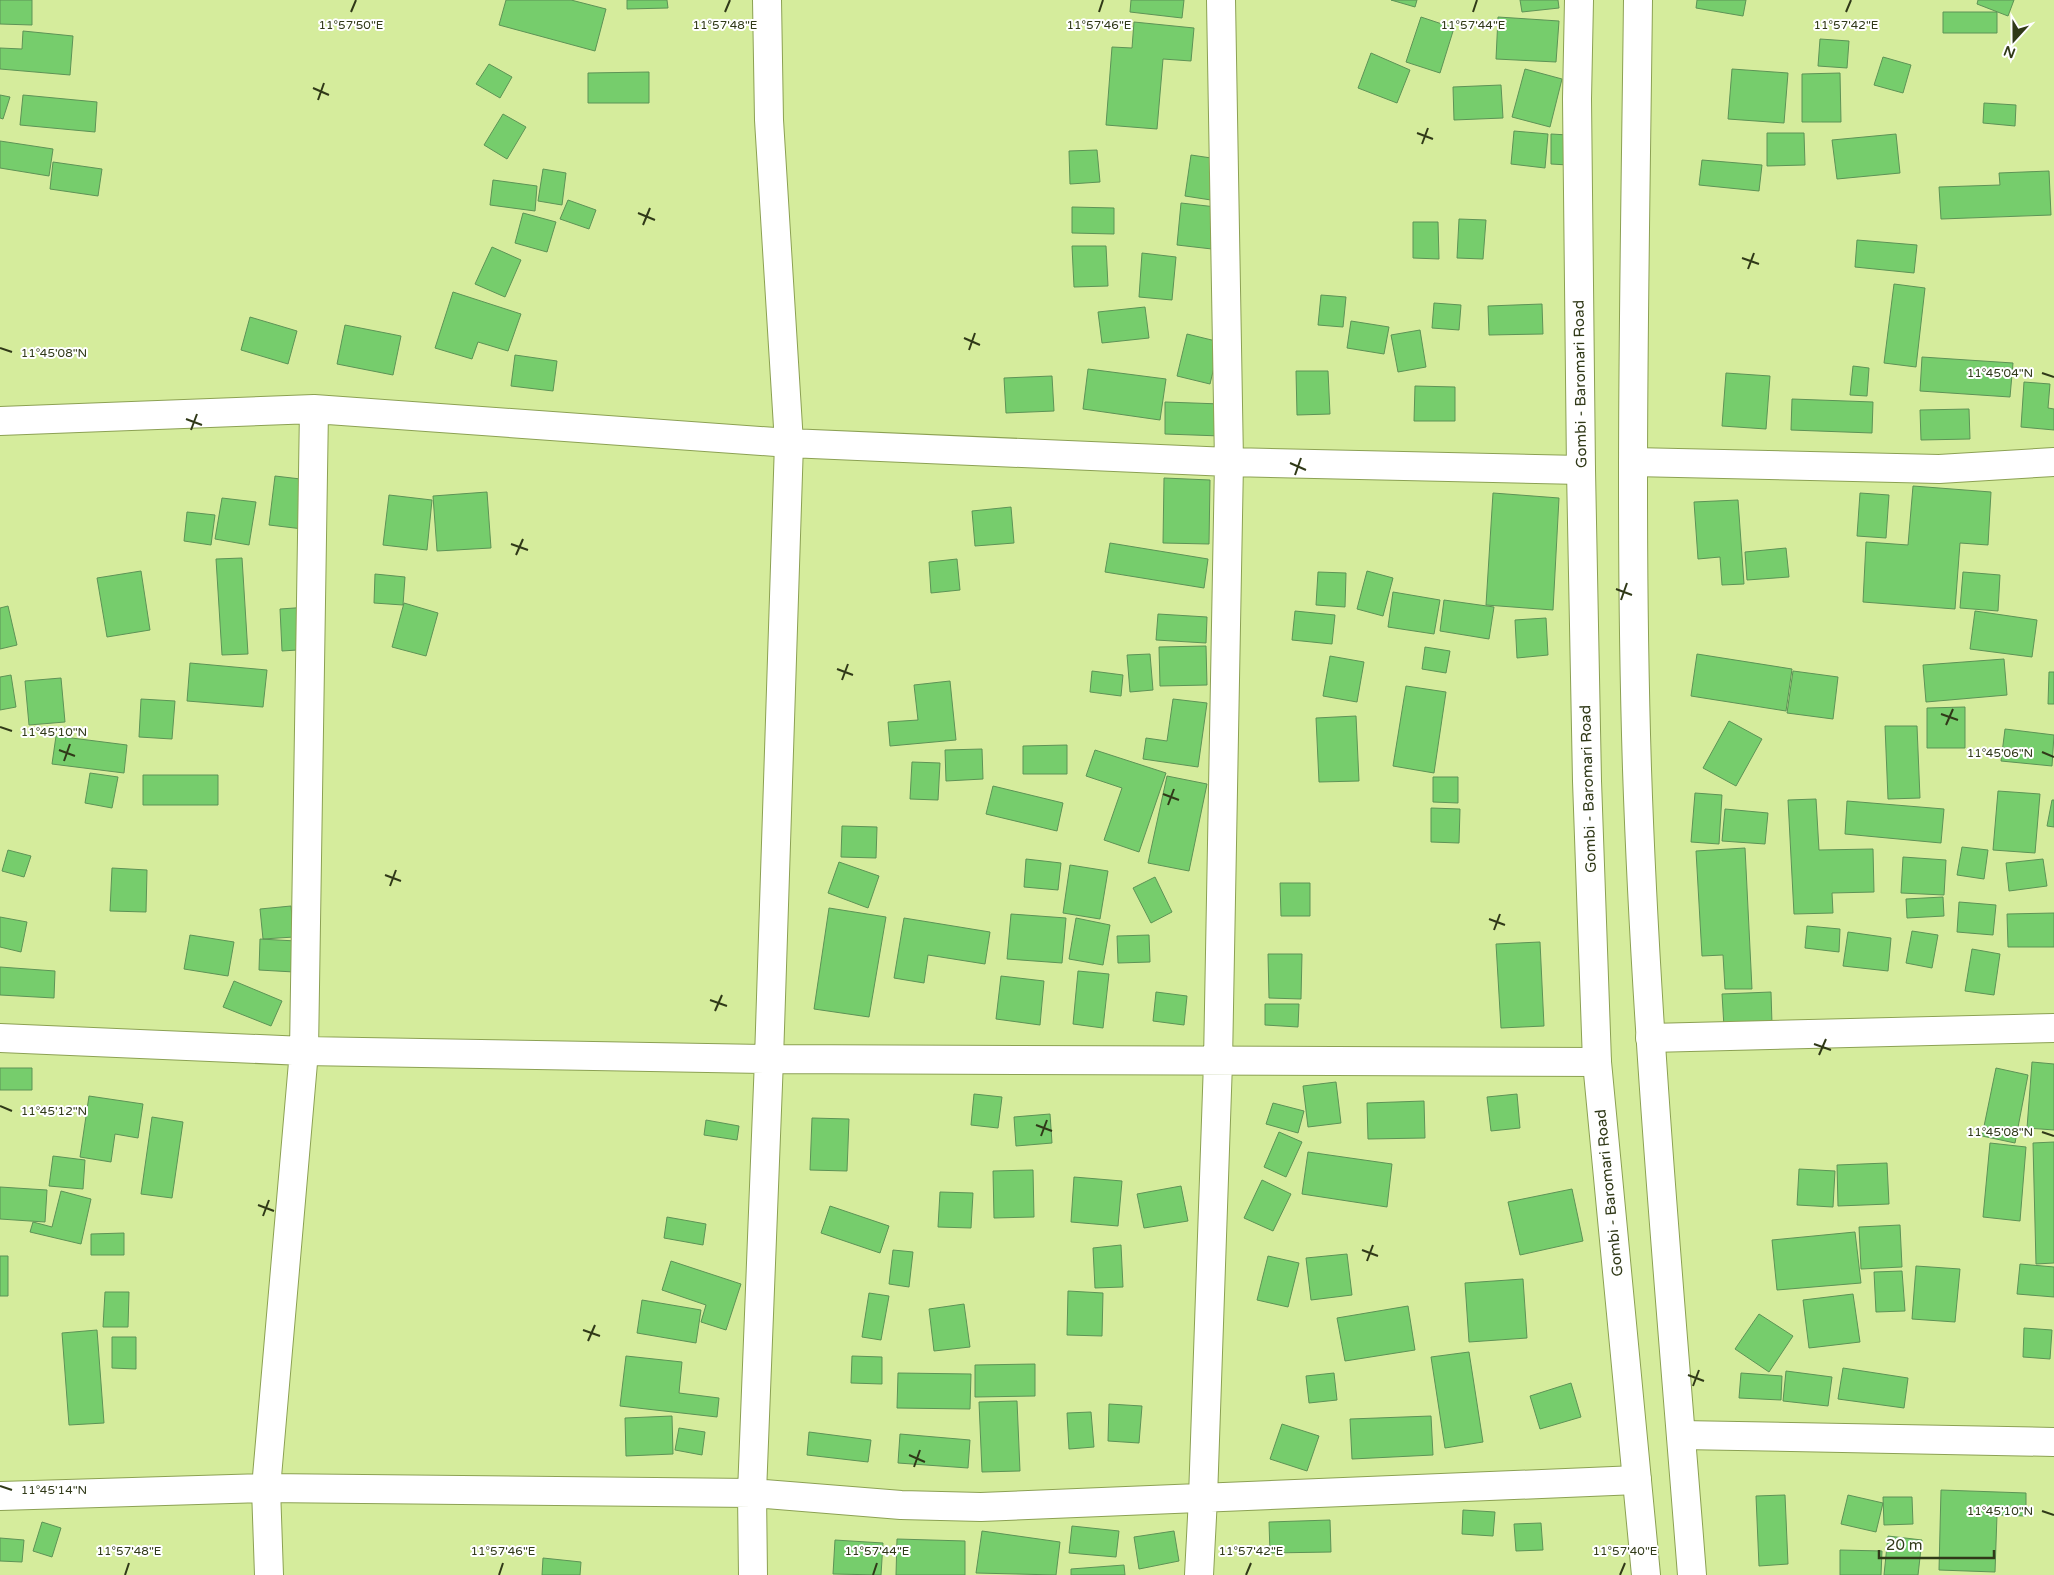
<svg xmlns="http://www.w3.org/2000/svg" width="2054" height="1575" font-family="'Varela Round',sans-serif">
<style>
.building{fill:#76cd6c;stroke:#5d9356}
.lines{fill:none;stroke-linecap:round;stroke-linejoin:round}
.minor-casing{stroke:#8ca153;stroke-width:30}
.primary-casing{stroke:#8ca153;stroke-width:30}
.minor{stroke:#fff;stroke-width:28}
.primary{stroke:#fff;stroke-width:28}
.ticks{fill:none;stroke:#303918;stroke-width:2}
.labels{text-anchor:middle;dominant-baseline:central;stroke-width:4;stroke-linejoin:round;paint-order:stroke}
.street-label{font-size:15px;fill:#303918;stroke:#fff}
.ticks-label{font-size:12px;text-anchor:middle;fill:#303918;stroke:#fff;stroke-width:4;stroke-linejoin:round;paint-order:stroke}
</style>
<rect width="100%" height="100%" fill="#d5ec9c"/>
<path class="building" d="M0 0H32V25L0 24Z
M506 0H571L606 9 595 51 499 25Z
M627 0H667L668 8 627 9Z
M1131 0H1184L1182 18 1130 12Z
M1391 0H1417L1415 7Z
M1520 0H1558L1559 8 1522 12Z
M1697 0H1746L1743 16 1696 8Z
M1978 0H2014L2008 16 1977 4Z
M1943 12H1997V33H1943Z
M1421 17 1454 28 1440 73 1406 62Z
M1498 17 1559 21 1556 62 1496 59Z
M1134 22 1194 28 1191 61 1163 59 1157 129 1106 125 1112 47 1132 48Z
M23 31 73 36 70 75 0 69V48L22 49Z
M1820 39 1849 41 1847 68 1818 66Z
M1371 53 1410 70 1397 103 1358 88Z
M1883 57 1911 65 1903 93 1874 85Z
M489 64 512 77 500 98 476 84Z
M1525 69 1562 79 1550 127 1512 117Z
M1732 69 1788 73 1784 123 1728 119Z
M649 72V103H588V73Z
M1840 73 1841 122H1802V74Z
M1501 85 1503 118 1454 120 1453 87Z
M0 95 10 97 3 119 0 118Z
M23 95 97 102 95 132 20 125Z
M1984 103 2016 105 2015 126 1983 123Z
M503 114 526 127 507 159 484 145Z
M1514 131 1548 134 1545 168 1511 164Z
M1767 133H1804L1805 165 1767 166Z
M1551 134 1568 135V165L1551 164Z
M1896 134 1900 173 1837 179 1832 140Z
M0 141 53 149 49 176 0 168Z
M1097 150 1100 182 1070 184 1069 151Z
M1191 155 1218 159 1211 200 1185 196Z
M1702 160 1762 165 1759 191 1699 185Z
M53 162 102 169 98 196 50 189Z
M543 169 566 173 562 205 538 201Z
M2049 171 2051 215 1941 219 1939 187 2000 185 1999 173Z
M493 180 537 186 535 211 490 205Z
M568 200 596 210 589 229 560 219Z
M1181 203 1216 207 1212 249 1177 245Z
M1072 207 1114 208V234L1072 233Z
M523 213 556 222 547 252 515 243Z
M1459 219 1486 220 1483 259 1457 258Z
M1413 222H1438L1439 259 1413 258Z
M1857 240 1917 245 1914 273 1855 267Z
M1072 246H1106L1108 286 1074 287Z
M492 247 521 260 505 297 475 284Z
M1142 253 1176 257 1172 300 1139 297Z
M1894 284 1925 288 1916 367 1884 363Z
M453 292 521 314 508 351 478 342 472 359 435 348Z
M1321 295 1346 297 1343 327 1318 325Z
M1434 303 1461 305 1459 330 1432 328Z
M1542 304 1543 334 1489 335 1488 306Z
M1145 307 1149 338 1102 343 1098 312Z
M250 317 297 331 288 364 241 350Z
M1351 321 1389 327 1384 354 1347 348Z
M345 325 401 336 393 375 337 364Z
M1420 330 1426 367 1398 372 1391 335Z
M1187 334 1220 342 1210 384 1177 376Z
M515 355 557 361 553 391 511 386Z
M1922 357 2013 363 2010 397 1920 391Z
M1853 366 1869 368 1867 396 1850 395Z
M1088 369 1166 379 1160 420 1083 409Z
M1296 371H1328L1330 414 1297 415Z
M1726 373 1770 376 1766 429 1722 426Z
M1052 376 1054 411 1006 413 1004 378Z
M2024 382 2050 384 2048 408 2054 409V430L2021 427Z
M1415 386 1455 387V421H1414Z
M1792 399 1873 402 1872 433 1791 430Z
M1165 402 1221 404V436L1165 434Z
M1969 409 1970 439 1921 440 1920 410Z
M275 476 309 480 303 529 269 525Z
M1164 478 1210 480 1209 544 1163 543Z
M1913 486 1991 492 1988 545 1960 543 1955 609 1863 602 1866 542 1908 545Z
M487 492 491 548 437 551 433 496Z
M1493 493 1559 498 1553 610 1486 605Z
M1860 493 1889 495 1886 538 1857 536Z
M389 495 432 500 427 550 383 545Z
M222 498 256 502 249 545 215 539Z
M1738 500 1744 584 1722 585 1720 557 1698 559 1694 502Z
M1011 507 1014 543 975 546 972 511Z
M187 512 215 515 211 545 184 541Z
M1110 543 1208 559 1204 588 1105 572Z
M1786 548 1789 577 1747 580 1745 552Z
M242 558 248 654 222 655 216 559Z
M957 559 960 590 931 593 929 562Z
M141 571 150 630 107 637 97 578Z
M1367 571 1393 578 1383 616 1357 609Z
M1318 572 1346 573 1345 607 1316 605Z
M1963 572 2000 575 1998 611 1960 608Z
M375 574 405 577 403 605 374 603Z
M1393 592 1440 600 1434 634 1388 627Z
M1444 600 1494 607 1489 639 1440 631Z
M404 603 438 613 426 656 392 647Z
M8 606 17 645 0 649V608Z
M309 607 312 649 282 651 280 609Z
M1295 611 1335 615 1332 644 1292 640Z
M1975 611 2037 620 2032 657 1970 649Z
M1158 614 1207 617 1206 643 1156 640Z
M1546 618 1548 655 1517 658 1515 620Z
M1206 646 1207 685 1160 686 1159 647Z
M1425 647 1450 651 1446 673 1422 669Z
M1150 654 1153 690 1130 692 1127 655Z
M1697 654 1792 669 1786 711 1691 696Z
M1330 656 1364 662 1357 702 1323 696Z
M2004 659 2007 695 1926 702 1923 665Z
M190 663 267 670 263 707 187 701Z
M1092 671 1123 675 1121 696 1090 692Z
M1793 671 1838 677 1833 719 1787 713Z
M2049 672H2054V704H2048Z
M11 675 16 707 0 710V677Z
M61 678 65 722 29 725 25 681Z
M950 681 956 740 890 746 888 722 918 720 914 685Z
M1406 686 1446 692 1434 773 1393 766Z
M141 699 175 701 172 739 139 737Z
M1173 699 1207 703 1198 767 1143 759 1146 738 1167 741Z
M1965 707V748H1927V708Z
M1356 716 1359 781 1319 782 1316 718Z
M1729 721 1762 739 1736 786 1703 768Z
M1885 726H1917L1920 798 1888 799Z
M2005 729 2054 735 2052 766 2001 761Z
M56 736 127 745 124 773 52 764Z
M1067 745V774H1023V746Z
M982 749 983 779 946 781 945 750Z
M1095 750 1166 773 1139 852 1104 840 1122 788 1086 776Z
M912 762 940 763 938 800 910 799Z
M90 773 118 777 112 808 85 803Z
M143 775H218V805H143Z
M1167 776 1207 784 1189 871 1148 863Z
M1433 777H1458V803L1433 802Z
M993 786 1063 803 1057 831 986 814Z
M1998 791 2040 794 2035 853 1993 850Z
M1695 793 1722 795 1719 844 1691 842Z
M1816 799 1819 850 1873 849 1874 892 1832 893 1833 913 1794 914 1788 800Z
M2052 800H2054V827L2047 826Z
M1847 801 1944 809 1941 843 1845 834Z
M1431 808 1460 809 1459 843 1431 842Z
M1725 809 1768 813 1765 844 1722 841Z
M842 826 877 827 876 858 841 857Z
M1962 847 1988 850 1984 879 1957 875Z
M1745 848 1752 989H1725L1723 955 1702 956 1696 851Z
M8 850 31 856 24 877 2 871Z
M1903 857 1946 860 1944 895 1901 893Z
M1026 859 1061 863 1058 890 1024 887Z
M2043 859 2047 886 2009 891 2006 863Z
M839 862 879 876 868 908 828 893Z
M1070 865 1108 871 1100 919 1063 913Z
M112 868 147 870 146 912 110 911Z
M1155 877 1172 912 1151 923 1133 888Z
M1280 883H1310V916H1281Z
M1943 897 1944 916 1907 918 1906 899Z
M1959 902 1996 905 1993 935 1957 932Z
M291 906 294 937 263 939 260 909Z
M829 908 886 917 869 1017 814 1009Z
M2054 913V947H2008L2007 914Z
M1011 914 1066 918 1062 963 1007 959Z
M0 917 27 922 21 952 0 947Z
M904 918 990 932 985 964 928 955 924 983 894 978Z
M1076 918 1110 925 1103 965 1069 959Z
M1807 926 1840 929 1839 952 1805 948Z
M1912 931 1938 935 1932 968 1906 963Z
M1848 932 1891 938 1888 971 1843 966Z
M190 935 234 942 228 976 184 969Z
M1149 935 1150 962 1118 963 1117 936Z
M260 939 296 941 294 972 259 970Z
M1540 942 1544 1026 1501 1028 1496 944Z
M1972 949 2000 954 1994 995 1965 991Z
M1268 954H1302L1301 999 1269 998Z
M0 967 55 971 54 998 0 995Z
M1078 971 1109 974 1103 1028 1073 1024Z
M1001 976 1044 981 1040 1025 996 1019Z
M234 981 282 1001 271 1026 223 1007Z
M1156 992 1187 996 1184 1025 1153 1021Z
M1771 992 1772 1024 1724 1027 1722 994Z
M1265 1004H1299L1298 1027 1265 1025Z
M2032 1062 2054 1064V1130L2027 1128Z
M0 1068H32V1090H0Z
M1996 1068 2028 1075 2015 1143 1982 1136Z
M1336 1082 1341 1123 1308 1127 1303 1086Z
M974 1094 1002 1097 998 1128 971 1125Z
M1517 1094 1520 1128 1491 1131 1487 1097Z
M89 1096 143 1104 138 1138 115 1134 111 1162 80 1157Z
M1424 1101 1425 1138 1368 1139 1367 1103Z
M1273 1103 1304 1111 1298 1133 1266 1124Z
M1050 1114 1052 1143 1016 1146 1014 1117Z
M152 1117 183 1122 172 1198 141 1194Z
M812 1118 849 1119 847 1171 810 1170Z
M706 1120 739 1126 737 1140 704 1135Z
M1279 1132 1302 1142 1286 1177 1264 1167Z
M2054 1142V1263L2036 1264 2033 1143Z
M1990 1143 2026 1147 2020 1221 1983 1217Z
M1308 1152 1392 1164 1387 1207 1302 1194Z
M53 1156 85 1160 83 1189 49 1186Z
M1887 1163 1889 1204 1838 1206 1837 1165Z
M1799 1169 1835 1171 1833 1207 1797 1205Z
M1033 1170 1034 1217 994 1218 993 1171Z
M1074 1177 1122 1181 1118 1226 1071 1222Z
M1262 1180 1291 1194 1273 1231 1244 1218Z
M1181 1186 1188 1221 1144 1228 1137 1194Z
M0 1187 47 1190 45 1222 0 1219Z
M1572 1189 1583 1241 1520 1255 1508 1202Z
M61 1191 91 1199 81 1244 30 1232 33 1222 52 1227Z
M940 1192 973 1193 971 1228 938 1227Z
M830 1206 889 1226 880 1253 821 1233Z
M667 1217 706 1224 703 1245 664 1238Z
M1900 1225 1902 1267 1861 1269 1859 1227Z
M1855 1232 1861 1283 1777 1290 1772 1240Z
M124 1233V1255H91V1234Z
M1121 1245 1123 1287 1095 1288 1093 1248Z
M893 1250 913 1252 909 1287 889 1284Z
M1347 1254 1352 1295 1311 1300 1306 1258Z
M0 1256H8V1296H0Z
M1268 1256 1299 1263 1288 1307 1257 1300Z
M671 1261 741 1284 726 1330 701 1322 706 1305 662 1290Z
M2020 1264 2054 1267V1297L2017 1294Z
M1916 1266 1960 1269 1955 1322 1912 1319Z
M1902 1271 1905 1311 1876 1312 1874 1272Z
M1523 1279 1527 1338 1469 1342 1465 1283Z
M1068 1291 1103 1293 1102 1336 1067 1335Z
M105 1292H129L128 1327H103Z
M869 1293 889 1296 881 1340 862 1337Z
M1853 1294 1860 1342 1809 1348 1803 1300Z
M642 1300 701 1310 696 1343 637 1333Z
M964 1304 970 1347 934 1351 929 1309Z
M1408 1306 1415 1350 1345 1361 1337 1318Z
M1759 1314 1793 1336 1769 1372 1735 1349Z
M2024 1328 2052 1330 2050 1359 2023 1357Z
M97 1330 104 1423 69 1425 62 1333Z
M112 1337H136V1369L112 1368Z
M1469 1352 1483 1442 1445 1448 1431 1357Z
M626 1356 682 1362 679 1393 719 1398 717 1417 620 1406Z
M852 1356 882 1357V1384L851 1383Z
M1035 1364V1396L975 1397V1365Z
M1843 1368 1908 1378 1904 1408 1838 1399Z
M1786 1371 1832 1377 1828 1406 1783 1401Z
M898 1373 971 1374 970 1409 897 1408Z
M1334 1373 1337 1400 1309 1403 1306 1376Z
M1741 1373 1782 1376 1781 1400 1739 1398Z
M1571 1383 1581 1417 1540 1429 1530 1396Z
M1017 1401 1020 1471 982 1472 979 1402Z
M1109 1404 1142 1406 1139 1443 1108 1441Z
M1091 1412 1094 1447 1069 1449 1067 1413Z
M672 1416 673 1454 626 1456 625 1418Z
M1431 1416 1433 1455 1352 1459 1350 1419Z
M1282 1424 1319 1436 1307 1471 1270 1459Z
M679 1428 705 1432 702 1455 675 1450Z
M809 1432 871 1440 868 1462 807 1455Z
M900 1434 970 1440 968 1468 898 1463Z
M1941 1490 2026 1493V1516L1997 1515 1995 1572 1939 1570Z
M1785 1495 1788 1564 1759 1566 1756 1496Z
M1848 1495 1883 1503 1876 1532 1841 1524Z
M1883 1497H1912L1913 1524 1884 1525Z
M1463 1510 1495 1512 1493 1536 1462 1534Z
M1330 1520 1331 1552 1270 1553 1269 1522Z
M42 1522 61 1528 52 1557 33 1551Z
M1541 1523 1543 1550 1516 1551 1514 1524Z
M1072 1526 1119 1531 1116 1557 1069 1553Z
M982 1531 1060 1542 1056 1575 976 1573Z
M1174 1531 1179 1561 1139 1569 1134 1537Z
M1888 1536 1922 1540 1918 1575H1884Z
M0 1538 24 1540 22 1562 0 1561Z
M897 1539 965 1541V1575H896Z
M835 1540 883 1543 881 1575 833 1574Z
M1840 1550 1882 1551 1881 1575H1840Z
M543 1558 581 1562 580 1575H542Z
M1124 1565 1125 1575H1071V1569Z"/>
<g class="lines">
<defs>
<path id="minor" d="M0 421 314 409 789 443 1229 462 1581 470
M1633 462 1939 469 2054 462
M0 1038 304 1051 769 1059 1597 1062
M1650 1038 2054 1028
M1681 1435 2054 1442
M0 1496 266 1488 752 1493 901 1505 981 1507 1637 1480
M269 1575 266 1488 304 1051 314 409
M753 1575 752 1493 769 1059 789 443 769 120 767 0
M1199 1575 1203 1498 1218 1062 1229 462 1221 0"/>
<path id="primary" d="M1579 0 1577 99 1581 470 1587 781 1597 1062 1646 1575
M1638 0C1635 256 1629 513 1637 769 1646 1038 1671 1306 1692 1575"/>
</defs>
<use href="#minor" class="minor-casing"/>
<use href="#primary" class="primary-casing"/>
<use href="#minor" class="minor"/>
<use href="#primary" class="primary"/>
</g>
<path class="ticks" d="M351 12 356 0M725 12 730 0M1099 12 1103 0M1473 12 1477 0M1846 12 1851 0M313 88 329 95M318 100 324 83M1417 133 1433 139M1422 144 1428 128M638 213 655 220M643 225 650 208M1742 258 1759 264M1748 269 1754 253M964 338 980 345M0 348 12 352M969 350 975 333M2042 373 2054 377M186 419 202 425M191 430 197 414M1290 463 1306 470M1295 475 1301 458M511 544 528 550M516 555 523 539M1616 589 1632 595M1621 600 1627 583M837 669 853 675M842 680 848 664M1941 714 1958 720M1946 725 1953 709M0 727 12 731M59 750 75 756M2042 752 2054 757M64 761 70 744M1163 794 1179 800M1168 805 1174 789M385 875 401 881M390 886 396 870M1489 919 1505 925M1494 930 1500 914M710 1000 727 1006M715 1011 722 995M1814 1044 1831 1050M1819 1055 1826 1039M0 1106 12 1111M1036 1125 1052 1131M2042 1132 2054 1136M1041 1136 1047 1120M258 1205 274 1211M263 1216 269 1200M1362 1250 1378 1256M1367 1261 1373 1245M583 1330 600 1336M588 1341 595 1325M1688 1375 1704 1381M1693 1386 1699 1370M909 1455 925 1462M914 1467 920 1450M0 1486 12 1490M2042 1511 2054 1515M125 1575 129 1563M499 1575 503 1563M873 1575 877 1563M1246 1575 1251 1563M1620 1575 1625 1563"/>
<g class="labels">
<g class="street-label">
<text transform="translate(1580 384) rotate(-91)">Gombi - Baromari Road</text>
<text transform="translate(1588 789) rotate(-92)">Gombi - Baromari Road</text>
<text transform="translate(1609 1193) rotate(-96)">Gombi - Baromari Road</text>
</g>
</g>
<g class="ticks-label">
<text x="725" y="29">11°57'48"E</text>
<text x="1099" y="29">11°57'46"E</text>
<text x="1473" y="29">11°57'44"E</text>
<text x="1846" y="29">11°57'42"E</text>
<text x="351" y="29">11°57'50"E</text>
<text x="54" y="357">11°45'08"N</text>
<text x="2000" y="377">11°45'04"N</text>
<text x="54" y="736">11°45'10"N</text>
<text x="2000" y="757">11°45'06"N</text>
<text x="54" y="1115">11°45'12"N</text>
<text x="2000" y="1136">11°45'08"N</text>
<text x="54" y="1494">11°45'14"N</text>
<text x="2000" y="1515">11°45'10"N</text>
<text x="129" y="1555">11°57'48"E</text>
<text x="503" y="1555">11°57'46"E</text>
<text x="877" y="1555">11°57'44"E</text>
<text x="1251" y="1555">11°57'42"E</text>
<text x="1625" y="1555">11°57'40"E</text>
</g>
<g transform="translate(2014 40) rotate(201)" stroke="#ffffff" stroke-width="4" paint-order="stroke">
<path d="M0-4L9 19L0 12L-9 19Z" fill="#303918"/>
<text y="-8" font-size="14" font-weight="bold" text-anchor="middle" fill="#303918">N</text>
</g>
<path d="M1879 1550v8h115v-8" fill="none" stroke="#303918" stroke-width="2.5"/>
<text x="1886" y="1550" font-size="15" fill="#303918" stroke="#ffffff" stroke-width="4" paint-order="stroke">20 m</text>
</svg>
